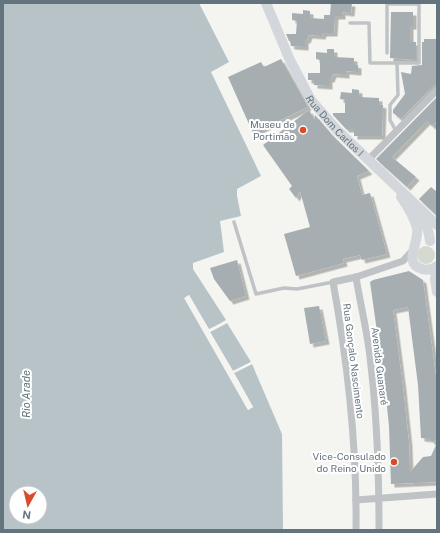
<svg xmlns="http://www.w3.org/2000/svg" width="440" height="533" font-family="'Public Sans',sans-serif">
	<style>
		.green { fill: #d5dad1 }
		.water { fill: #b8c3c7; fill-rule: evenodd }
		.pier { fill: #f4f4f0; fill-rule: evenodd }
		.building { fill: #a6aeb2; filter: url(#shadow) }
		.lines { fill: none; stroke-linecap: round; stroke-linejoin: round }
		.lane { stroke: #bfc3c6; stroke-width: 3.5 }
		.street { stroke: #bfc3c6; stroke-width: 7 }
		.secondary { stroke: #d3d7db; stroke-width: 10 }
		.poi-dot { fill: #da4c29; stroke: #fff; stroke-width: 1.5 }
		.labels { text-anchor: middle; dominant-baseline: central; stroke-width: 4; stroke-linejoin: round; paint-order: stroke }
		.poi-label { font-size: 10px; fill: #64747f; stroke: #fff; text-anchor: end }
		.street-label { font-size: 10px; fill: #64747f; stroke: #fff }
		.water-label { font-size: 11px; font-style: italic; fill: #5f767d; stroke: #fff }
	</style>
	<defs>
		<filter id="shadow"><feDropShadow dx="3.5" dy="3.5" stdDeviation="0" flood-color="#0004"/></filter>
	</defs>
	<rect width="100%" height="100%" fill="#f4f4f0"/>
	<circle class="green" cx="426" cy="255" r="9"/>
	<g class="water">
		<path d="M3,3H199L229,62L211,72L261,176L237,189V196L241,216L220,221L224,252L193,263V269L226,320L209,330L189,295L185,298L248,410L253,407L234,373L252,364L282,434L283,530H3ZM16,493H40V517H16Z"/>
		<polygon points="227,323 251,362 233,371 210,332"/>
	</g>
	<path class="pier" d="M189,295L209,329L228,320L229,322L210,332L233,371L253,361L254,363L234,373L253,407L248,410L184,298ZM187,298H189L250,406L249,407Z"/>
	<g class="building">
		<polygon points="331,3 352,3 351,13 342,12 342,16 335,16 334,33 323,33 322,36 309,35 307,40 305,40 305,47 291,46 290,41 289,41 286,34 296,34 297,21 292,20 292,13 303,14 303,10 310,11 310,18 324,19 324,15 330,15"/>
		<polygon points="391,12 413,12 413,26 410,26 410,42 416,42 416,60 390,58"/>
		<polygon points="424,39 437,39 437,85 433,86 401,119 393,113 393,110 405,94 401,72 411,74 412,66 422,65 422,42 424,42"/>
		<polygon points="327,49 334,49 334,57 354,58 354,64 358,65 358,72 346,71 346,75 333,74 331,79 329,79 329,86 314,85 314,80 308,80 308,73 320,73 320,60 316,59 316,52 327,53"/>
		<polygon points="281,59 308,107 253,133 228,77 261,62 264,67"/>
		<polygon points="352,89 359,90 359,97 379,98 379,104 383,105 382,136 354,136 354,129 346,129 333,115 333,113 345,113 345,100 340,99 341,92 352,93"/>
		<polygon points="437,97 437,121 432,126 427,121 392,157 416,177 407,187 376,159"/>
		<polygon points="309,110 315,120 315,115 333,136 369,171 357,176 362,195 370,193 387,254 362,260 360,255 343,259 344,263 296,276 284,234 310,227 300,191 296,198 289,189 292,186 263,145"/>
		<polygon points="431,187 437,192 437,216 419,199"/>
		<polygon points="237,260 246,296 230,301 214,279 210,268"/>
		<polygon points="409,271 423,280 437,384 437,439 432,442 430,439 421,438 418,385 408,307 393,310 403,387 409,443 410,472 423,457 431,456 437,443 437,482 391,484 389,426 385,388 370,282 373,280"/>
		<polygon points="319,306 326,341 310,344 304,308"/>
	</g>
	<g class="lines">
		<g class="lane">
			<polyline points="350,23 369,23 370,63 397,63 398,95 390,105 390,120 396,131"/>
			<polyline points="387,53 387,4 419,4 419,63 397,63"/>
			<polyline points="234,222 256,294 284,288 297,289 333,282"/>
		</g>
		<g class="street">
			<polyline points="368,160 437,90"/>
			<path d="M356,277C360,303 367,330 370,357C377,414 379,473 379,530"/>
			<polyline points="356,500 437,494"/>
			<path d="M356,530C357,446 348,364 333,282L356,277L403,261L412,251"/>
		</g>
		<g class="secondary">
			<path id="s1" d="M266,3L289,58L311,100L338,131L437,225"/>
			<path d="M401,197C408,207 414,217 417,228C420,242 402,263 422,269C428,271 433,269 437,266"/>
			<path d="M419,213C426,222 429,230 430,241"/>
			<polyline points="437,268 435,279 437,292"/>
		</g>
	</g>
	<g class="poi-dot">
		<circle cx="303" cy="130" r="4"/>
		<circle cx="394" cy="462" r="4"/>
	</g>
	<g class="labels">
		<g class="poi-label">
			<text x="295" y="124">Museu de<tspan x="295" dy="12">Portimão</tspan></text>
			<text x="386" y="456">Vice-Consulado<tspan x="386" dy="12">do Reino Unido</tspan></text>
		</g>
		<g class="street-label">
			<text stroke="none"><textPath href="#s1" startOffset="142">Rua Dom Carlos I</textPath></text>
			<text transform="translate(354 361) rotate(83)">Rua Gonçalo Nascimento</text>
			<text transform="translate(380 366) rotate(83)">Avenida Guanaré</text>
		</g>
		<g class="water-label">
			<text transform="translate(26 394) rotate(-90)">Rio Arade</text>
		</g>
	</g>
	<rect width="440" height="533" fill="none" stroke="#64747f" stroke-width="8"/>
	<g transform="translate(28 505) rotate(188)"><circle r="19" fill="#ffffff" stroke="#c1c7cc"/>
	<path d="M0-3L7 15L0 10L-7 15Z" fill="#da4c29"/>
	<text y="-6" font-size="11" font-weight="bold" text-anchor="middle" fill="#64747f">N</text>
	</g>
</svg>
